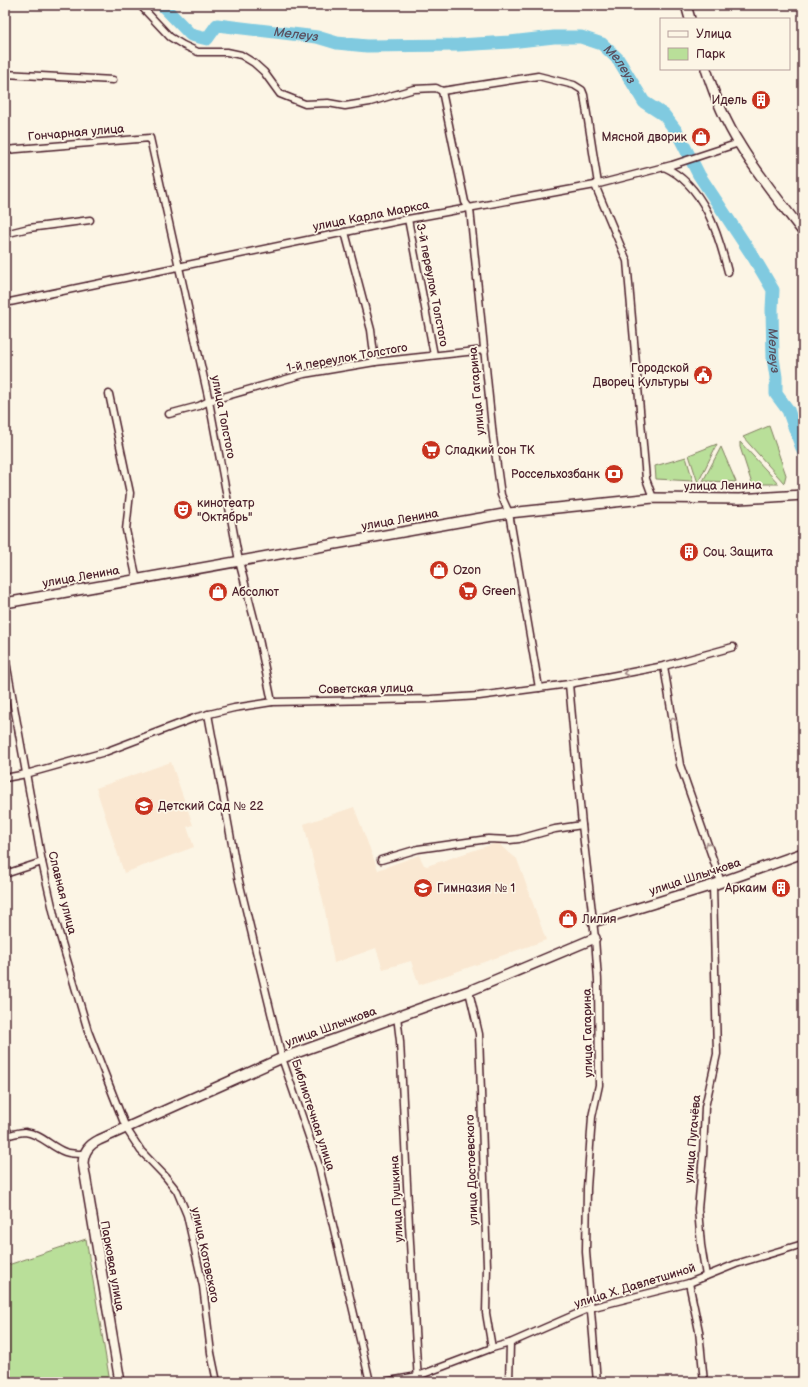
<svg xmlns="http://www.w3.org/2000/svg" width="808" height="1387" font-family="'Balsamiq Sans',sans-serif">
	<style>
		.built { fill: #fae8d2 }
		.green { fill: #b9df99; stroke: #827f62 }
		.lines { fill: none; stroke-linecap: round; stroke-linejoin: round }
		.river { stroke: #80cae0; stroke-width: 13 }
		.street-casing { stroke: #4a1f2b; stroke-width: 9 }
		.secondary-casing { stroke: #4a1f2b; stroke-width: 12 }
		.street { stroke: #fcf5e5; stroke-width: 6 }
		.secondary { stroke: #fcf5e5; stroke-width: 9 }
		.oneway { stroke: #a38a88 }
		.labels { text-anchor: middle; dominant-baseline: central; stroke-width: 3.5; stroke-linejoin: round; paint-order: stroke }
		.poi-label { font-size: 12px; fill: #4a1f2b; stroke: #fcf5e5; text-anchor: start }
		.street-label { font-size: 12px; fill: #4a1f2b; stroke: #fcf5e5 }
		.water-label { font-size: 13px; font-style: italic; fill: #5a5261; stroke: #fcf5e5 }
	</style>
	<rect width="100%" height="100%" fill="#fcf5e5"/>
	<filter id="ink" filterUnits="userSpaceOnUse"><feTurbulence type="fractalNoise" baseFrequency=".025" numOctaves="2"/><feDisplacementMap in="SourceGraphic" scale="8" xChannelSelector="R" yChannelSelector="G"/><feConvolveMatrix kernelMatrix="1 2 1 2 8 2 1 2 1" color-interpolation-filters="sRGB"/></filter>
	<g filter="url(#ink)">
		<g class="built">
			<polygon points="171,762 193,825 187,827 194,847 124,873 96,788"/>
			<polygon points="354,807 378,870 419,855 424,865 427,866 499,842 502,847 517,859 546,940 419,985 411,961 383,969 376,948 334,963 324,905 304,824"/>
		</g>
		<g class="green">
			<polygon points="769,426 786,475 784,483 743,437"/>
			<polygon points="740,442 779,484 752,484 740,447"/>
			<polygon points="717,444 698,483 689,455"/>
			<polygon points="721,447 736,482 703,481"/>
			<polygon points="686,457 693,481 656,479 655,466"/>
			<polygon points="86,1239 110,1382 5,1382 5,1266"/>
		</g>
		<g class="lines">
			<path class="river" id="s1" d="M162,5L191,35L207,39L217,25L317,37L337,43L367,46L458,45L510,42L554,37H581L602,44L618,59L644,102L664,115L677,132L699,175L754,258L773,290L772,309L773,358L776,377V394L788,410L803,451"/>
			<defs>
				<g id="street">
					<polyline points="140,5 170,37 183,45 198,52 227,52 241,55 254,63 264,72 280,94 305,104 328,103 345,106 370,102 414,89 436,88 442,91"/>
					<polyline points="5,74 113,80"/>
					<polyline points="442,91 465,202 470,209 493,437 501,495 509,513 539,688"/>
					<polyline points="442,91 538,76 574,85 582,90 584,95 598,184"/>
					<polyline points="5,150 150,138 209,401 239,561 258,634 272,702"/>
					<path d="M664,167C704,185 718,233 728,272"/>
					<polyline points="595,185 627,261 646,479 653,498"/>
					<polyline points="408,219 434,355"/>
					<polyline points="345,232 371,330 375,362"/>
					<polyline points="5,234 29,228 90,220"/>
					<polyline points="5,303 408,219 595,185 672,165 739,143"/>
					<polyline points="109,394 130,493 126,530 137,580"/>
					<polyline points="169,414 199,406 209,401 304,374 375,362 485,350"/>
					<polyline points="5,656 42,862 55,919 88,1031 126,1128 141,1151 165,1176 177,1191 187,1215 203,1286 211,1353 217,1382"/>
					<polyline points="664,666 680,765 721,882"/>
					<polyline points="569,684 582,825 595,938 598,980 599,1085 592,1117 587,1188 586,1252 597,1382"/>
					<polyline points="208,714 238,877 282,1058 319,1166 370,1382"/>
					<polyline points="5,778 26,774 105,752 197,717 234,708 272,702 431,699 479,696 569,684 664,666 733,647"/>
					<polyline points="381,860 418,849 488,839 510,840 519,839 555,829 582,825"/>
					<polyline points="5,874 42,862"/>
					<polyline points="469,991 479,1034 487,1266 486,1313 492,1348"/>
					<polyline points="397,1016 400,1041 409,1225 418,1382"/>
					<path d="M5,1125L9,1135C14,1134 20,1132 25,1132C41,1134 51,1147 65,1152C71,1154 78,1154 84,1154"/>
					<polyline points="706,1276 701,1245 698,1209 703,1155 705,1107 717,1054 713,885"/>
					<polyline points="689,1283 699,1331 704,1382"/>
					<polyline points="384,1382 418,1376 492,1348 510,1343 590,1308 689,1283 736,1264 803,1244"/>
					<polyline points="509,1382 510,1343"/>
				</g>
				<g id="secondary">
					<polyline points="686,5 690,19"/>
					<path d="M706,69C714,94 726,123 740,145C758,175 781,203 803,232"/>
					<polyline points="5,603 509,513 653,498 739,499 803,495"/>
					<polyline points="593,922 713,885 803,853"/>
					<path d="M120,1382L83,1163C84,1151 89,1145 99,1140L282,1058L469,991L595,938"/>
				</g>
			</defs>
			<use href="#street" class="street-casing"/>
			<use href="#secondary" class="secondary-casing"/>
			<use href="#street" class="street"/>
			<use href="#secondary" class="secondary"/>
		</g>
		<defs><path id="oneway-chevron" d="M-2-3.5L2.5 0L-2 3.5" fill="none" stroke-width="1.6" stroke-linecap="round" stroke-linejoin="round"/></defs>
		<g class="oneway">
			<use href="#oneway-chevron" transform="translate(626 673) rotate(169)"/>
			<use href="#oneway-chevron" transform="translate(673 720) rotate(-99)"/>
			<use href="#oneway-chevron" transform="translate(708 845) rotate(-110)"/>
		</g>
	</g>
	<defs>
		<symbol id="building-disc" viewBox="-11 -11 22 22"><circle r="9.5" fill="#c8321e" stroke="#fcf5e5"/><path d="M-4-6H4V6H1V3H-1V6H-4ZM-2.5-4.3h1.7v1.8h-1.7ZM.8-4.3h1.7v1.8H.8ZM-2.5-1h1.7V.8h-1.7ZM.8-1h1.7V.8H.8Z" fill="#fff"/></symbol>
		<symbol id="shop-disc" viewBox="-11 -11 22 22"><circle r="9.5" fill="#c8321e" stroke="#fcf5e5"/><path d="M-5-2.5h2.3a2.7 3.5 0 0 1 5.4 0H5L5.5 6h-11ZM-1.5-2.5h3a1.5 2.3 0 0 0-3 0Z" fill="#fff"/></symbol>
		<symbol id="civic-disc" viewBox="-11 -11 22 22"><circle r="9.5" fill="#c8321e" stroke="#fcf5e5"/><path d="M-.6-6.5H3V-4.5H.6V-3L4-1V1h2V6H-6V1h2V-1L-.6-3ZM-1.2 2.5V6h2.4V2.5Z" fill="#fff"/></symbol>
		<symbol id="supermarket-disc" viewBox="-11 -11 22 22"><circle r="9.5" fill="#c8321e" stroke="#fcf5e5"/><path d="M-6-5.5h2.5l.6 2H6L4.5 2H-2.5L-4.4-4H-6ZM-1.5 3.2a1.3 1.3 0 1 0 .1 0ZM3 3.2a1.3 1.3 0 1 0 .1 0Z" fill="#fff"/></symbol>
		<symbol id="bank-disc" viewBox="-11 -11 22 22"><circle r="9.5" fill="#c8321e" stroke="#fcf5e5"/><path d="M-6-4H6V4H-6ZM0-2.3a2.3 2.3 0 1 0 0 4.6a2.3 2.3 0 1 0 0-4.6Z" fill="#fff"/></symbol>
		<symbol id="theatre-disc" viewBox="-11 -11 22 22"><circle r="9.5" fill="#c8321e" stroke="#fcf5e5"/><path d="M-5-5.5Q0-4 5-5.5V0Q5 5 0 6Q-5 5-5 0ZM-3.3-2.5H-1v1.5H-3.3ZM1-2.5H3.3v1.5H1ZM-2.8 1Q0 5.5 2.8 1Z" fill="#fff"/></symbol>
		<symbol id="school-disc" viewBox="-11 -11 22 22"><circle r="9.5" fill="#c8321e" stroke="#fcf5e5"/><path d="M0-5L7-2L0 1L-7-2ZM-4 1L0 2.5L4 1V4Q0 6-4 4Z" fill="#fff"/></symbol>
	</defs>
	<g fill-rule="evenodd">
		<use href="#building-disc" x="750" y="89" width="22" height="22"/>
		<use href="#shop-disc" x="690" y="126" width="22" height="22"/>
		<use href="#civic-disc" x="692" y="364" width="22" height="22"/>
		<use href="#supermarket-disc" x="420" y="439" width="22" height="22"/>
		<use href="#bank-disc" x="603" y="463" width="22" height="22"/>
		<use href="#theatre-disc" x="172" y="499" width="22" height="22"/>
		<use href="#building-disc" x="678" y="541" width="22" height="22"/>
		<use href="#shop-disc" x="428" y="559" width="22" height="22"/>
		<use href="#supermarket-disc" x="457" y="580" width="22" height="22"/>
		<use href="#shop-disc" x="207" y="581" width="22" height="22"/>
		<use href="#school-disc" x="133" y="795" width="22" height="22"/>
		<use href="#school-disc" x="412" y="877" width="22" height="22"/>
		<use href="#building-disc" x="770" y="877" width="22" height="22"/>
		<use href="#shop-disc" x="557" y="908" width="22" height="22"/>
	</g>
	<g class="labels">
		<g class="poi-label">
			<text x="747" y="100" text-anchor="end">Идель</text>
			<text x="687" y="137" text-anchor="end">Мясной дворик</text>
			<text x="689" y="368" text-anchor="end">Городской<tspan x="689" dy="14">Дворец Культуры</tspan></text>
			<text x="445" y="450">Сладкий сон ТК</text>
			<text x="600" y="474" text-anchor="end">Россельхозбанк</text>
			<text x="197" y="503">кинотеатр<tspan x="197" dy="14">"Октябрь"</tspan></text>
			<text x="703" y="552">Соц. Защита</text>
			<text x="453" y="570">Ozon</text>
			<text x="482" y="591">Green</text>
			<text x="232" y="592">Абсолют</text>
			<text x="158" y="806">Детский Сад № 22</text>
			<text x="437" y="888">Гимназия № 1</text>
			<text x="767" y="888" text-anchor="end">Аркаим</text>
			<text x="582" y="919">Лилия</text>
		</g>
		<g class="street-label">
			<text transform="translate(76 133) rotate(-5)">Гончарная улица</text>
			<text transform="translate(371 216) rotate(-11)">улица Карла Маркса</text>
			<text transform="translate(432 285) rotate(79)">3-й переулок Толстого</text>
			<text transform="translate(347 358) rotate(-10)">1-й переулок Толстого</text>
			<text transform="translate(477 391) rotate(-95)">улица Гагарина</text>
			<text transform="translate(223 417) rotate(79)">улица Толстого</text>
			<text transform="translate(723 486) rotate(-1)">улица Ленина</text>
			<text transform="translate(400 520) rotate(-10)">улица Ленина</text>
			<text transform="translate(81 577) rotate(-10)">улица Ленина</text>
			<text transform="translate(366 689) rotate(-1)">Советская улица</text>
			<text transform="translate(695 877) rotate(-18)">улица Шлычкова</text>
			<text transform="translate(62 893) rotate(76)">Славная улица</text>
			<text transform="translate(331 1027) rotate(-20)">улица Шлычкова</text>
			<text transform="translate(588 1033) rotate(-91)">улица Гагарина</text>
			<text transform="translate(313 1115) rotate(72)">Библиотечная улица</text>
			<text transform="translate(693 1139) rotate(-85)">улица Пугачёва</text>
			<text transform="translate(472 1170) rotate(-92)">улица Достоевского</text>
			<text transform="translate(397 1199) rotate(-93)">улица Пушкина</text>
			<text transform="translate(205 1255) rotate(78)">улица Котовского</text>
			<text transform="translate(112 1266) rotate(80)">Парковая улица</text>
			<text transform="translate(635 1286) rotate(-17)">улица Х. Давлетшиной</text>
		</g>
		<g class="water-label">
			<text stroke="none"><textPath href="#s1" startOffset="155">Мелеуз</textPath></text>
			<text stroke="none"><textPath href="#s1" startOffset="491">Мелеуз</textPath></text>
			<text stroke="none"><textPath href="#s1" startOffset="827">Мелеуз</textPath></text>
		</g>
	</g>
	<rect width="808" height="1387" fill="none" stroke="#fcf5e5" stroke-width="20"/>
	<rect x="10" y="10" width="788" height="1367" fill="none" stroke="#4a1f2b" stroke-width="1.5" filter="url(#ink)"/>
	<rect x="660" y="18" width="130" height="52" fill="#fcf5e5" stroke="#b59f9b"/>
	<rect x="668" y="31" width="20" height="6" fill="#fcf5e5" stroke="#b59f9b"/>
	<text x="696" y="38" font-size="12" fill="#4a1f2b">Улица</text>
	<rect x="668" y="48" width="20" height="12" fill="#b9df99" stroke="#b59f9b"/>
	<text x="696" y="58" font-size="12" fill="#4a1f2b">Парк</text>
</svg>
